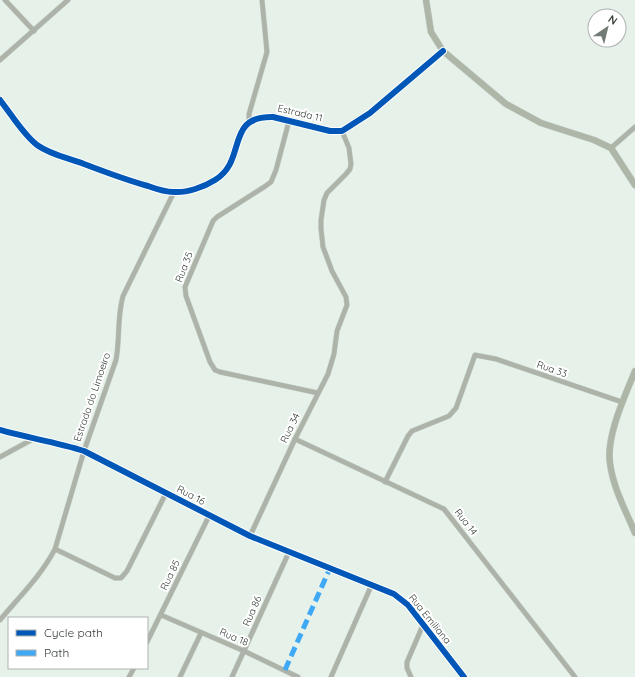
<svg xmlns="http://www.w3.org/2000/svg" width="635" height="677" font-family="Quicksand,sans-serif">
	<style>
		.lines { fill: none; stroke-linecap: round; stroke-linejoin: round }
		.minor-casing { stroke: #c3cdc6; stroke-width: 5.5 }
		.major-casing { stroke: #c3cdc6; stroke-width: 7 }
		.minor { stroke: #adb3a8; stroke-width: 4.5 }
		.major { stroke: #adb6a7; stroke-width: 6 }
		.quiet { stroke: #3fa9f5; stroke-width: 5; stroke-dasharray: 10 5; stroke-linecap: butt }
		.cycleway-casing { stroke: #fff; stroke-width: 8 }
		.cycleway { stroke: #0057b8; stroke-width: 6 }
		.labels { text-anchor: middle; dominant-baseline: central; stroke-width: 4; stroke-linejoin: round; paint-order: stroke }
		.street-label { font-size: 10px; fill: #343c36; stroke: #fff }
	</style>
	<rect width="100%" height="100%" fill="#e6f2e9"/>
	<g class="lines">
		<defs>
			<g id="minor">
				<polyline points="5,0 34,31"/>
				<polyline points="0,60 68,0"/>
				<path d="M0,100C12,115 22,133 37,145C51,155 68,158 84,164C105,172 126,180 148,186C156,189 166,192 174,192C187,193 204,187 215,180C248,160 224,116 273,117L330,131H342L370,113L443,51"/>
				<polyline points="249,121 249,114 267,52 262,0"/>
				<polyline points="289,121 276,170 271,182 264,187 217,217 213,221 185,287 186,296 210,362 215,370 220,372 318,393"/>
				<polyline points="611,148 635,127"/>
				<path d="M0,430C28,438 56,442 84,451L250,536L394,594L408,605L464,677"/>
				<polyline points="295,439 444,509 575,677"/>
				<polyline points="0,457 33,439"/>
				<polyline points="385,482 408,436 412,431 449,416 456,408 475,355 496,359 622,402"/>
				<polyline points="250,536 295,439 328,374 334,354 337,331 347,305 346,297 332,271 323,247 321,229 321,220 324,200 327,193 346,174 350,169 351,164 349,148 342,131"/>
				<polyline points="55,549 115,578 121,578 127,571 166,493"/>
				<polyline points="161,615 244,651 298,677"/>
				<path d="M0,620C19,597 41,576 55,549L84,451L116,360C120,339 117,317 123,296L174,192"/>
				<polyline points="147,642 209,516"/>
				<polyline points="129,677 134,668"/>
				<polyline points="180,677 201,633"/>
				<polyline points="232,677 289,552"/>
				<polyline points="331,677 372,584"/>
				<polyline points="411,677 407,668 407,662 423,625"/>
			</g>
			<g id="major">
				<polyline points="426,0 431,32 443,51 506,104 541,123 594,140 611,148 635,185"/>
				<path d="M635,371C625,396 606,436 610,463C613,488 626,511 635,533"/>
			</g>
		</defs>
		<use href="#minor" class="minor-casing"/>
		<use href="#major" class="major-casing"/>
		<use href="#minor" class="minor"/>
		<use href="#major" class="major"/>
		<polyline class="quiet" points="285,670 330,568"/>
		<defs>
			<g id="cycleway">
				<path d="M0,100C12,115 22,133 37,145C51,155 68,158 84,164C105,172 126,180 148,186C156,189 166,192 174,192C187,193 204,187 215,180C248,160 224,116 273,117L330,131H342L370,113L443,51"/>
				<path d="M0,430C28,438 56,442 84,451L250,536L394,594L408,605L464,677"/>
			</g>
		</defs>
		<use href="#cycleway" class="cycleway-casing"/>
		<use href="#cycleway" class="cycleway"/>
	</g>
	<g class="labels">
		<g class="street-label">
			<text transform="translate(300 113) rotate(13)">Estrada 11</text>
			<text transform="translate(184 267) rotate(-69)">Rua 35</text>
			<text transform="translate(552 369) rotate(19)">Rua 33</text>
			<text transform="translate(92 397) rotate(-71)">Estrada do Limoeiro</text>
			<text transform="translate(290 428) rotate(-64)">Rua 34</text>
			<text transform="translate(191 495) rotate(28)">Rua 16</text>
			<text transform="translate(466 522) rotate(52)">Rua 14</text>
			<text transform="translate(170 575) rotate(-64)">Rua 85</text>
			<text transform="translate(252 611) rotate(-66)">Rua 86</text>
			<text transform="translate(430 619) rotate(51)">Rua Emiliana</text>
			<text transform="translate(234 637) rotate(23)">Rua 18</text>
		</g>
	</g>
	<rect x="8" y="617" width="140" height="52" fill="#ffffff" stroke="#aeb1af"/>
	<rect x="16" y="630" width="20" height="6" fill="#0057b8" stroke="#aeb1af"/>
	<text x="44" y="637" font-size="12" fill="#343c36">Cycle path</text>
	<rect x="16" y="650" width="20" height="6" fill="#3fa9f5" stroke="#aeb1af"/>
	<text x="44" y="657" font-size="12" fill="#343c36">Path</text>
	<g transform="translate(607 28) rotate(35)"><circle r="19" fill="#ffffff" stroke="#aeb1af"/>
	<path d="M0-3L7 15L0 10L-7 15Z" fill="#727c75"/>
	<text y="-6" font-size="11" font-weight="bold" text-anchor="middle" fill="#343c36">N</text>
	</g>
</svg>
